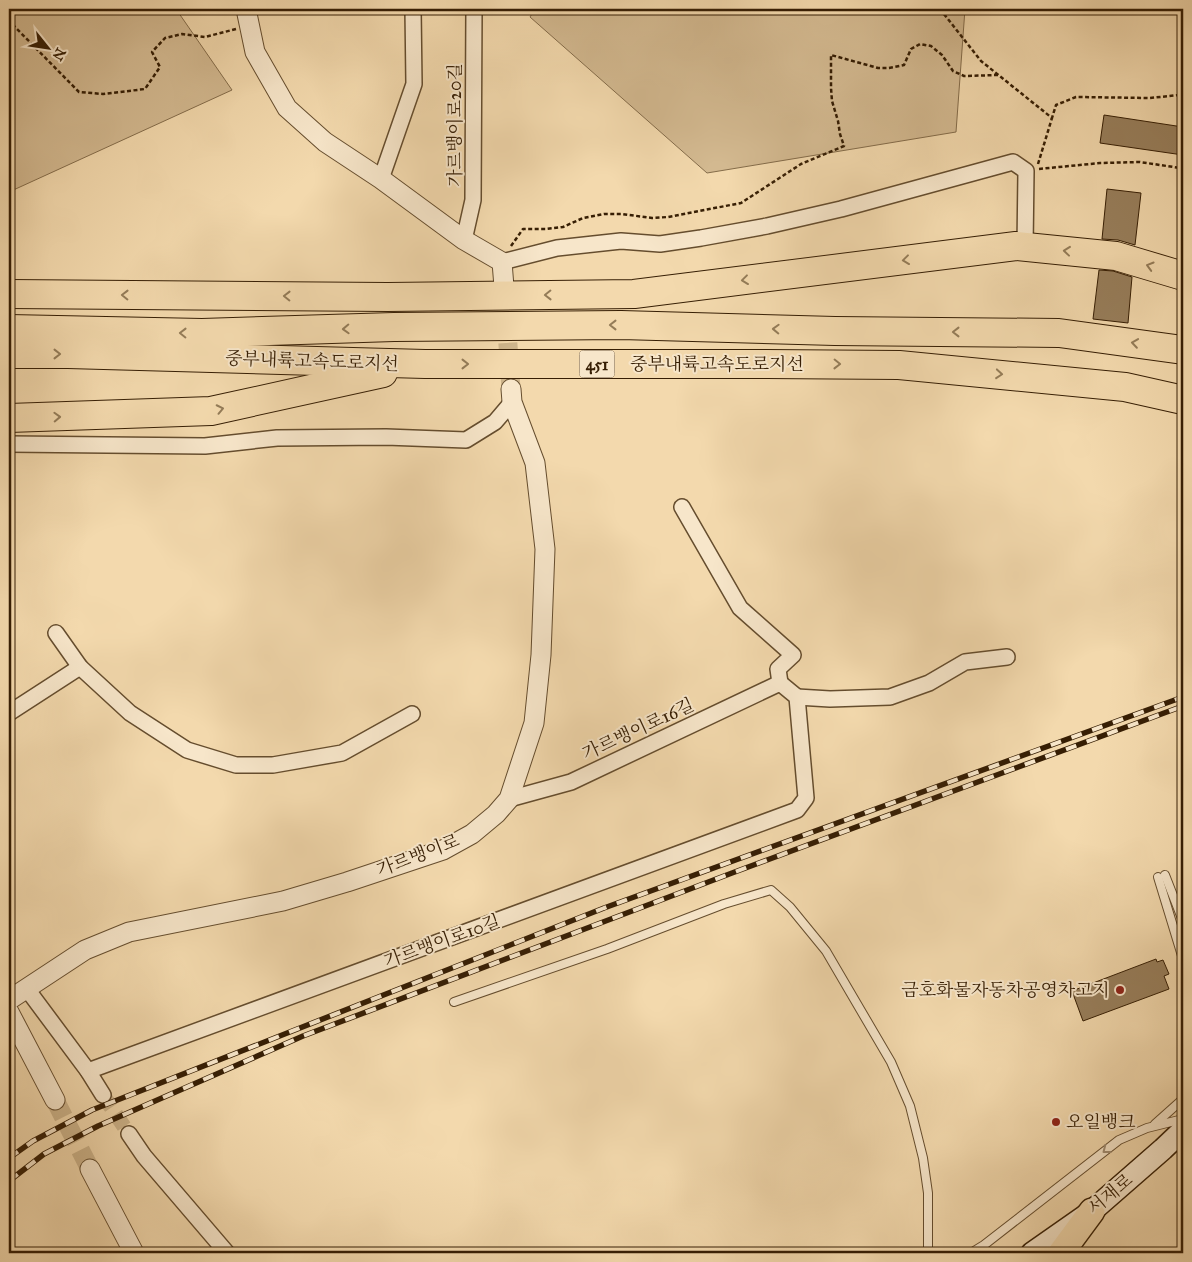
<svg xmlns="http://www.w3.org/2000/svg" width="1192" height="1262" font-family="'IM FELL Great Primer','Noto Serif KR',serif">
	<style>
		.green { fill: #d3b990; stroke: #846c4a }
		.building { fill: #987f5c; stroke: #361e04 }
		.lines { fill: none; stroke-linecap: round; stroke-linejoin: round }
		.minor-tunnel { stroke: #cdb48b; stroke-width: 15; stroke-dasharray: 15 8; stroke-linecap: butt }
		.tertiary-tunnel { stroke: #cdb48b; stroke-width: 19; stroke-dasharray: 19 9; stroke-linecap: butt }
		.service-casing { stroke: #654d2e; stroke-width: 10 }
		.minor-casing { stroke: #654d2e; stroke-width: 18 }
		.tertiary-casing { stroke: #654d2e; stroke-width: 21 }
		.secondary-casing { stroke: #361e04; stroke-width: 24 }
		.trunk-casing { stroke: #361e04; stroke-width: 28 }
		.motorway-casing { stroke: #361e04; stroke-width: 30 }
		.path { stroke: #361e04; stroke-width: 2.5; stroke-dasharray: 4 2.5; stroke-linecap: butt }
		.service { stroke: #f7e6ca; stroke-width: 8 }
		.minor { stroke: #f7e6ca; stroke-width: 15 }
		.tertiary { stroke: #f7e6ca; stroke-width: 19 }
		.secondary { stroke: #f7e6ca; stroke-width: 21 }
		.trunk { stroke: #f3d9ad; stroke-width: 25 }
		.motorway { stroke: #f3d9ad; stroke-width: 28 }
		.rail-casing { stroke: #361e04; stroke-width: 5.5 }
		.rail { stroke: #f7e6ca; stroke-width: 4; stroke-dasharray: 11; stroke-linecap: butt }
		.oneway { stroke: #947c58 }
		.oneway2 { stroke: #a08c71 }
		.poi-dot { fill: #8f2418; stroke: #f7e6ca; stroke-width: 2 }
		.labels { text-anchor: middle; dominant-baseline: central; stroke-width: 4; stroke-linejoin: round; paint-order: stroke }
		.shield { fill: #f7e6ca; stroke: #705a3f; stroke-width: 1 }
		.shield-label { font-size: 16px; font-weight: bold; fill: #361e04 }
		.street-label { font-size: 18px; fill: #361e04; stroke: #f7e6ca }
		.poi-label { font-size: 18px; fill: #361e04; stroke: #f7e6ca; text-anchor: end }
	</style>
	<rect width="100%" height="100%" fill="#f3d9ad"/>
	<filter id="stains"><feTurbulence type="fractalNoise" baseFrequency=".004" numOctaves="4"/><feColorMatrix values="0 0 0 0 .2 0 0 0 0 .09 0 0 0 0 .02 0 0 0 .5 -.17"/></filter>
	<radialGradient id="worn" r=".72"><stop offset=".6" stop-color="#630" stop-opacity="0"/><stop offset="1" stop-color="#630" stop-opacity=".3"/></radialGradient>
	<g class="green">
		<polygon points="9,9 176,9 232,90 9,192"/>
		<polygon points="535,9 965,9 956,132 707,173 530,17"/>
	</g>
	<g class="building">
		<polygon points="1104,115 1183,127 1183,155 1100,143"/>
		<polygon points="1107,189 1141,193 1135,245 1118,240 1102,239"/>
		<polygon points="1099,270 1113,271 1132,277 1128,323 1093,319"/>
		<polygon points="1156,959 1157,962 1163,960 1169,974 1164,976 1169,989 1083,1021 1072,991"/>
	</g>
	<g class="lines">
		<polyline class="minor-tunnel" points="103,1095 129,1134"/>
		<g class="tertiary-tunnel">
			<polyline points="504,287 511,389"/>
			<polyline points="55,1100 90,1169"/>
		</g>
		<defs>
			<g id="service">
				<polyline points="1165,875 1183,921"/>
				<polyline points="1158,877 1183,959"/>
				<polyline points="454,1002 607,949 724,904 771,890 790,907 826,951 891,1062 910,1106 923,1158 928,1193 928,1253"/>
				<polyline points="1155,1124 1183,1099"/>
				<polyline points="971,1253 984,1245 1119,1140 1147,1128 1183,1119"/>
			</g>
			<g id="minor">
				<polyline points="381,179 414,84 413,9"/>
				<polyline points="464,240 473,200 474,9"/>
				<polyline points="502,262 557,248 621,241 660,244 701,238 767,226 841,209 1013,162 1026,171 1025,247"/>
				<polyline points="9,444 205,446 277,438 386,437 466,440 495,422 512,402"/>
				<polyline points="682,507 740,608 793,655 778,669 780,683"/>
				<polyline points="56,633 80,667 130,713 187,750 236,765 273,765 342,753 412,714"/>
				<polyline points="797,697 830,699 890,697 929,683 965,662 1007,657"/>
				<polyline points="9,713 80,667"/>
				<polyline points="27,989 88,1071 103,1095"/>
				<polyline points="88,1071 797,810 806,798 797,697 780,683 571,782 509,799"/>
				<polyline points="129,1134 144,1156 227,1253"/>
			</g>
			<g id="tertiary">
				<polyline points="246,9 255,52 287,108 325,142 381,179 464,240 502,262 504,287"/>
				<polyline points="9,1000 85,950 129,932 283,901 347,882 443,850 472,834 496,814 509,799 534,723 541,655 545,549 535,463 512,402 511,389"/>
				<polyline points="9,1012 55,1100"/>
				<polyline points="90,1169 134,1253"/>
			</g>
			<polyline id="secondary" points="1032,1253 1092,1211 1163,1149 1183,1130"/>
			<polyline id="trunk" points="1061,1253 1092,1211"/>
			<g id="motorway">
				<polyline points="9,294 388,297 634,294 1016,246 1116,256 1183,276"/>
				<polyline points="9,329 202,333 394,327 621,325 835,331 1059,333 1183,350"/>
				<polyline points="9,354 68,354 425,364 766,364 899,365 1125,387 1183,400"/>
				<polyline points="9,418 211,411 383,373"/>
			</g>
		</defs>
		<use href="#service" class="service-casing"/>
		<use href="#minor" class="minor-casing"/>
		<use href="#tertiary" class="tertiary-casing"/>
		<use href="#secondary" class="secondary-casing"/>
		<use href="#trunk" class="trunk-casing"/>
		<use href="#motorway" class="motorway-casing"/>
		<g class="path">
			<polyline points="940,9 981,61 1052,118 1056,105 1076,97 1150,98 1179,95 1183,92"/>
			<polyline points="9,19 14,26 79,92 103,94 145,89 160,67 152,52 165,38 182,34 205,37 236,29"/>
			<polyline points="1038,164 1052,118"/>
			<polyline points="1039,169 1100,163 1140,162 1180,168 1183,171"/>
			<polyline points="511,246 523,229 546,229 563,227 583,218 604,214 622,214 652,218 668,217 741,203 801,164 844,146 840,134 838,121 832,101 831,88 831,55 878,68 889,68 904,65 911,49 920,44 931,46 942,55 953,71 964,76 998,75"/>
		</g>
		<use href="#service" class="service"/>
		<use href="#minor" class="minor"/>
		<use href="#tertiary" class="tertiary"/>
		<use href="#secondary" class="secondary"/>
		<use href="#trunk" class="trunk"/>
		<use href="#motorway" class="motorway"/>
		<defs>
			<g id="rail">
				<polyline points="9,1158 33,1141 92,1110 604,908 1183,697"/>
				<polyline points="9,1181 44,1154 98,1126 303,1036 732,873 1183,706"/>
			</g>
		</defs>
		<use href="#rail" class="rail-casing"/>
		<use href="#rail" class="rail"/>
	</g>
	<defs><path id="oneway-chevron" d="M-2-3.5L2.5 0L-2 3.5" fill="none" stroke-width="1.6" stroke-linecap="round" stroke-linejoin="round" transform="scale(1.25)"/></defs>
	<g class="oneway">
		<use href="#oneway-chevron" transform="translate(1067 251) rotate(-174)"/>
		<use href="#oneway-chevron" transform="translate(906 260) rotate(173)"/>
		<use href="#oneway-chevron" transform="translate(1150 266) rotate(-164)"/>
		<use href="#oneway-chevron" transform="translate(745 280) rotate(173)"/>
		<use href="#oneway-chevron" transform="translate(125 295) rotate(-179)"/>
		<use href="#oneway-chevron" transform="translate(548 295) rotate(179)"/>
		<use href="#oneway-chevron" transform="translate(287 296) rotate(-179)"/>
		<use href="#oneway-chevron" transform="translate(613 325) rotate(180)"/>
		<use href="#oneway-chevron" transform="translate(346 329) rotate(178)"/>
		<use href="#oneway-chevron" transform="translate(776 329) rotate(-178)"/>
		<use href="#oneway-chevron" transform="translate(956 332) rotate(-180)"/>
		<use href="#oneway-chevron" transform="translate(183 333) rotate(-179)"/>
		<use href="#oneway-chevron" transform="translate(1135 343) rotate(-172)"/>
		<use href="#oneway-chevron" transform="translate(57 354)"/>
		<use href="#oneway-chevron" transform="translate(465 364)"/>
		<use href="#oneway-chevron" transform="translate(837 364) rotate(1)"/>
		<use href="#oneway-chevron" transform="translate(999 374) rotate(5)"/>
		<use href="#oneway-chevron" transform="translate(220 409) rotate(-12)"/>
		<use href="#oneway-chevron" transform="translate(57 417) rotate(-2)"/>
	</g>
	<use class="oneway2" href="#oneway-chevron" transform="translate(1106 1150) rotate(142)"/>
	<g class="poi-dot">
		<circle cx="1120" cy="990" r="5"/>
		<circle cx="1056" cy="1122" r="5"/>
	</g>
	<g class="labels">
		<rect class="shield" x="579.5" y="350.5" width="35" height="27" rx="4"/>
		<g class="shield-label">
			<text x="597" y="364">451</text>
		</g>
		<g class="street-label">
			<text transform="translate(455 125) rotate(-90)">가르뱅이로20길</text>
			<text transform="translate(312 361) rotate(2)">중부내륙고속도로지선</text>
			<text x="717" y="364">중부내륙고속도로지선</text>
			<text transform="translate(638 729) rotate(-25)">가르뱅이로16길</text>
			<text transform="translate(418 855) rotate(-21)">가르뱅이로</text>
			<text transform="translate(442 941) rotate(-20)">가르뱅이로10길</text>
			<text transform="translate(1110 1194) rotate(-40)">서재로</text>
		</g>
		<g class="poi-label">
			<text x="1110" y="990">금호화물자동차공영차고지</text>
			<text x="1066" y="1122" text-anchor="start">오일뱅크</text>
		</g>
	</g>
	<rect width="1192" height="1262" fill="none" stroke="#f3d9ad" stroke-width="30"/>
	<rect x="10" y="10" width="1172" height="1242" fill="none" stroke="#361e04" stroke-width="2.5"/>
	<rect x="15" y="15" width="1162" height="1232" fill="none" stroke="#361e04"/>
	<g transform="translate(48 48) rotate(120)" stroke="#f7e6ca" stroke-width="4" paint-order="stroke">
	<path d="M0-4L9 19L0 12L-9 19Z" fill="#361e04"/>
	<text y="-8" font-size="14" font-weight="bold" text-anchor="middle" fill="#361e04">N</text>
	</g>
	<rect width="100%" height="100%" filter="url(#stains)"/>
	<rect width="100%" height="100%" fill="url(#worn)"/>
</svg>
